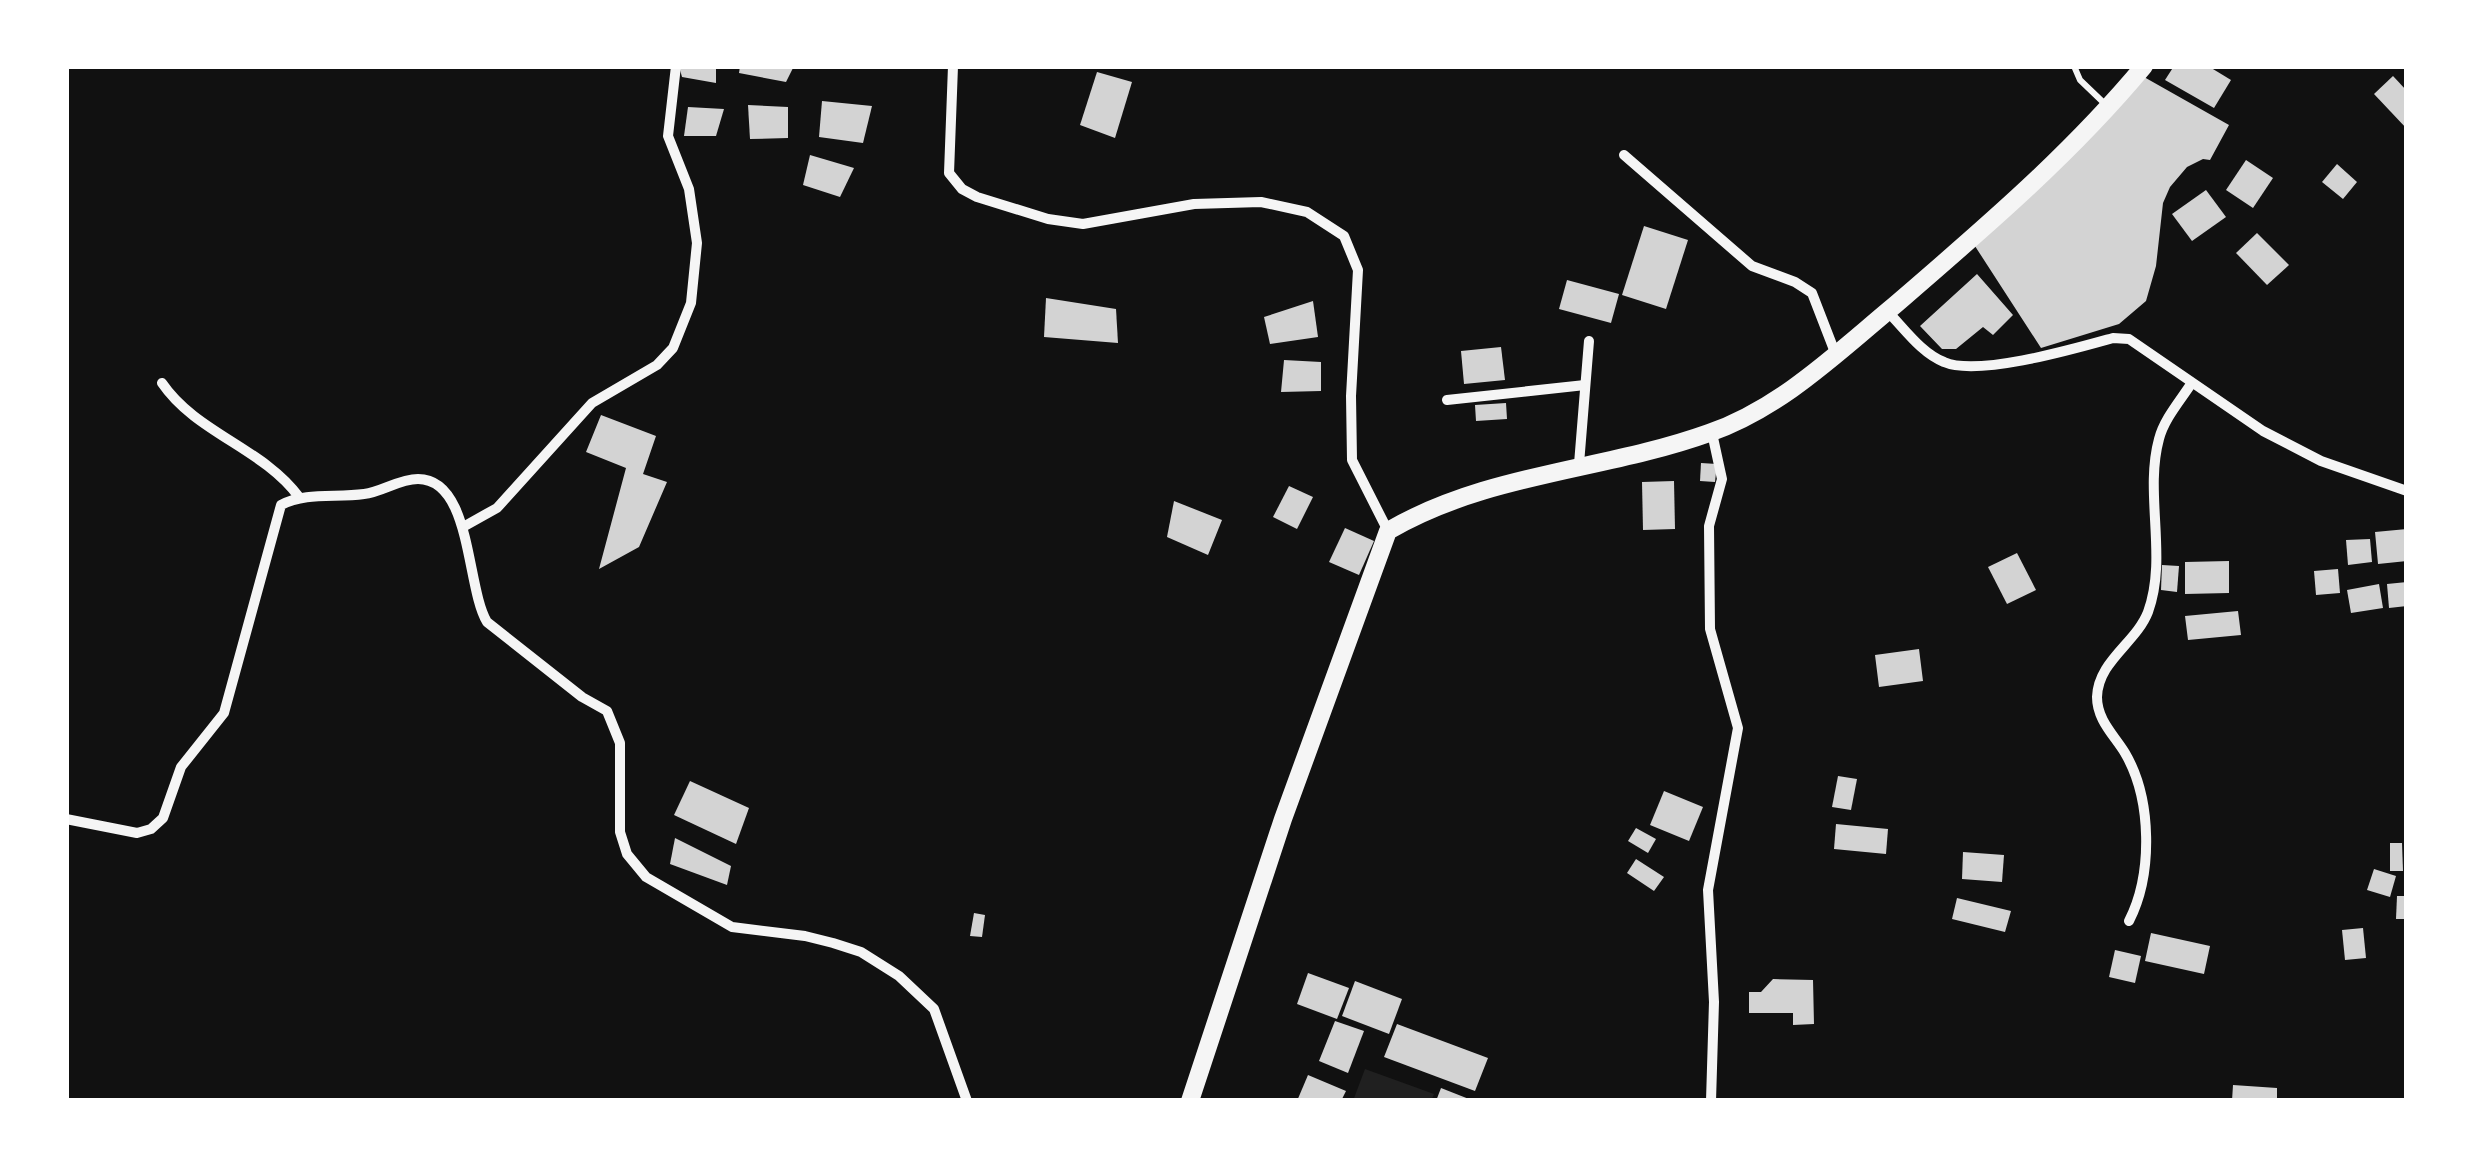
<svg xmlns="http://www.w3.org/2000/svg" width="2473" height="1167" font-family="'Alegreya Sans',sans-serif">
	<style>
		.green { fill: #202020 }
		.building { fill: #d3d3d3 }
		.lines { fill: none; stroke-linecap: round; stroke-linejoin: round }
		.service { stroke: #f5f5f5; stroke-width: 6 }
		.minor { stroke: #f5f5f5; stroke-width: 10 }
		.primary { stroke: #f5f5f5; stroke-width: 18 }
	</style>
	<rect width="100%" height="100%" fill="#111"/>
	<polygon class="green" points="1365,1069 1434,1094 1431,1101 1353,1101"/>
	<g class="building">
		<polygon points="679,66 716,66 716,83 682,77"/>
		<polygon points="740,66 794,66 786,82 739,73"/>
		<polygon points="2174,66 2208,66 2231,80 2214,108 2165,80"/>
		<polygon points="1097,72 1132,82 1115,138 1080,125"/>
		<polygon points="2393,76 2407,91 2407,129 2374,94"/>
		<polygon points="2144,77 2229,125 2210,160 2203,159 2187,167 2170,187 2163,203 2156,266 2146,301 2119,324 2041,348 1973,243"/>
		<polygon points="822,101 872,106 863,143 819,137"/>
		<polygon points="748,105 788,107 788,138 750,139"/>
		<polygon points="688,107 724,109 716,136 684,136"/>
		<polygon points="810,155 854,168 840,197 803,185"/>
		<polygon points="2246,160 2273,178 2253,208 2226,190"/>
		<polygon points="2337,164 2357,182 2343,199 2322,182"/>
		<polygon points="2206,190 2226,217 2192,241 2172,214"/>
		<polygon points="1644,226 1688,240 1666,309 1622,295"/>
		<polygon points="2257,233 2289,265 2267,285 2236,253"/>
		<polygon points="1977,274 2013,315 1993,335 1983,327 1956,349 1942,349 1920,326"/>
		<polygon points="1567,280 1619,294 1611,323 1559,309"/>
		<polygon points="1046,298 1116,309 1118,343 1044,337"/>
		<polygon points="1313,301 1318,337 1270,344 1264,317"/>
		<polygon points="1501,347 1505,380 1464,384 1461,351"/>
		<polygon points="1284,360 1321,362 1321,391 1281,392"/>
		<polygon points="1506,403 1507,419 1476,421 1475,405"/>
		<polygon points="601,415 656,436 643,474 667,482 639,547 599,569 626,468 586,452"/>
		<polygon points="1701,463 1717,464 1715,482 1700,481"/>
		<polygon points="1674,481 1675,529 1643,530 1642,482"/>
		<polygon points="1289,486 1313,497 1297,529 1273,517"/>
		<polygon points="1174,501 1222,520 1208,555 1167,537"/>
		<polygon points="1345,528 1374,541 1359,575 1329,562"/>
		<polygon points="2407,529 2407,561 2378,564 2375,532"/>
		<polygon points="2370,539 2372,562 2348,565 2346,540"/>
		<polygon points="2017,553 2036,590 2007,604 1988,567"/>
		<polygon points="2229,561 2229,593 2185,594 2185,562"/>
		<polygon points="2162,565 2179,566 2177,592 2161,590"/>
		<polygon points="2338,569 2340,593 2316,595 2314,571"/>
		<polygon points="2407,582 2407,606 2389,608 2387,584"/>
		<polygon points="2379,584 2383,608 2351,613 2347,590"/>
		<polygon points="2238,611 2241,635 2188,640 2185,616"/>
		<polygon points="1919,649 1923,681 1879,687 1875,655"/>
		<polygon points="1838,776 1857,779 1851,810 1832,807"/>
		<polygon points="690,781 749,808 736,844 674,815"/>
		<polygon points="1664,791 1703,807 1689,841 1650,825"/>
		<polygon points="1836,824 1888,829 1886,854 1834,849"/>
		<polygon points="1636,828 1656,839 1648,853 1628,841"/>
		<polygon points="675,838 731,866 727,885 670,864"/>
		<polygon points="2390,843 2402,843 2403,871 2390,871"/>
		<polygon points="1963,852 2004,855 2002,882 1962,879"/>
		<polygon points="1636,859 1664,877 1654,891 1627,873"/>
		<polygon points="2374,869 2396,876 2390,897 2367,890"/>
		<polygon points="2397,896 2407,896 2407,919 2396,919"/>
		<polygon points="1957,898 2011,911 2005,932 1952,919"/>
		<polygon points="974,913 985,915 982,937 970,936"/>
		<polygon points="2363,928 2366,958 2345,960 2342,930"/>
		<polygon points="2151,933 2210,946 2204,974 2145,961"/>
		<polygon points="2115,950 2141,956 2135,983 2109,977"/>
		<polygon points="1308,973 1349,988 1337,1019 1297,1004"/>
		<polygon points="1773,979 1813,980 1814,1024 1793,1025 1793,1013 1749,1013 1749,992 1761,992"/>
		<polygon points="1355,981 1402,999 1389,1034 1342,1016"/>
		<polygon points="1335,1021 1364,1031 1348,1073 1319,1061"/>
		<polygon points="1397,1024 1488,1058 1475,1091 1384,1057"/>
		<polygon points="1308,1075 1346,1091 1341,1101 1297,1101"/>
		<polygon points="2233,1085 2277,1088 2277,1101 2232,1101"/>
		<polygon points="1441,1088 1474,1101 1436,1101"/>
	</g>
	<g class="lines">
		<polyline class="service" points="2074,66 2080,80 2105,104"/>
		<g class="minor">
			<polyline points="953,66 949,173 962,189 977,197 1048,219 1083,224 1194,204 1261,202 1307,212 1344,236 1358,270 1351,396 1352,460 1388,531"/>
			<polyline points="1624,155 1752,266 1795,282 1812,293 1836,355"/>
			<path d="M1887,311C1904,328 1921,353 1944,362C1978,377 2077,348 2113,338L2129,339L2263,431L2321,461L2407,491"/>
			<path d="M162,383C196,433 263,448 299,497"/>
			<polyline points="1447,400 1585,385"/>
			<polyline points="1579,464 1589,341"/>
			<polyline points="463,527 497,508 592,403 657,365 673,348 691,303 697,243 689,189 668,136 676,66"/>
			<path d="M66,819L137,833L151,829L163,818L181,767L224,713L281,505C306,492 335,498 364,494C382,492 399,479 418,479C472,479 466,587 487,622L582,697L607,711L620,743V832L627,854L646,877L732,927L805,936L833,943L861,952L899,976L934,1009L967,1101"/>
			<path d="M2129,921C2153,874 2152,799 2125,753C2114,735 2097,720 2097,697C2098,661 2136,643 2148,612C2168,557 2144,494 2159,439C2164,419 2180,401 2191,384"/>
			<polyline points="1711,1101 1714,1002 1708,890 1738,728 1710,629 1709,526 1722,479 1712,433"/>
		</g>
		<path class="primary" d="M1190,1101L1283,819L1388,531C1487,473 1603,471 1709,433C1781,408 1837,353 1895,305C1982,230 2071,154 2144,66"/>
	</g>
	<rect width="2473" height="1167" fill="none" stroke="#ffffff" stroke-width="138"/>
</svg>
